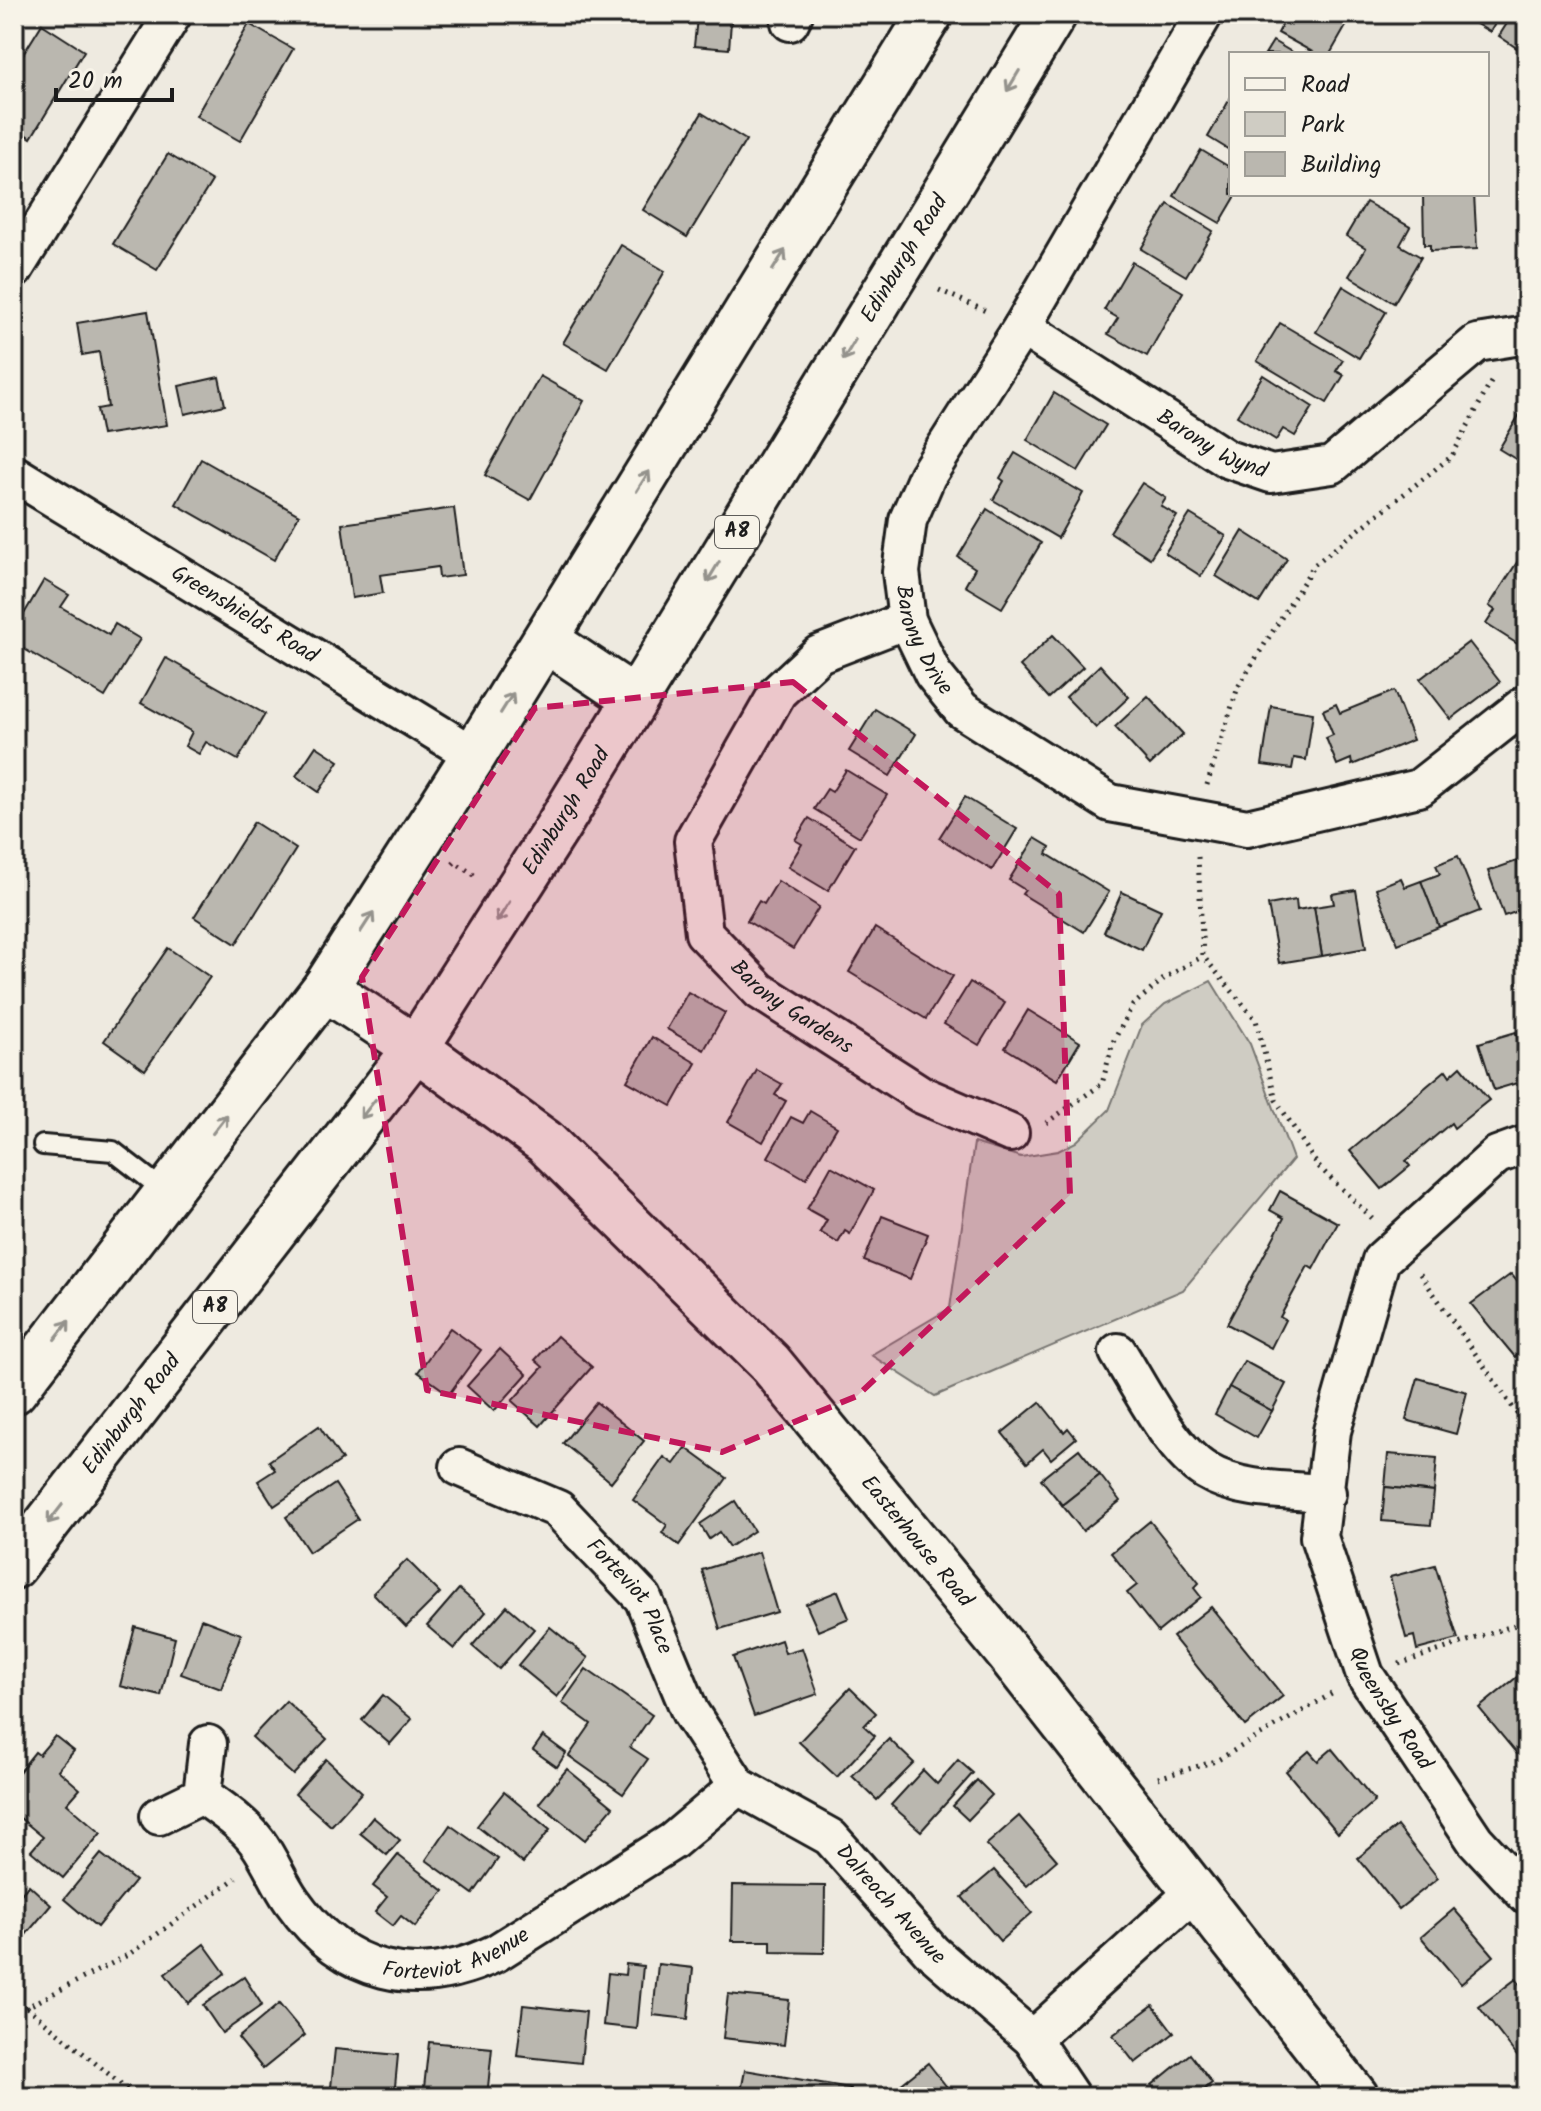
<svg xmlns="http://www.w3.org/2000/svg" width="1541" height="2111" font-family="Kalam,sans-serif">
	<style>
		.green { fill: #cfccc3; stroke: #767470; stroke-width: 2 }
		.building { fill: #bab7af; stroke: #1c1c1c; stroke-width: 2 }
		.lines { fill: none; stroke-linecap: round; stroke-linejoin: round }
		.lane-casing { stroke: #1c1c1c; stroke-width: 24 }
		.street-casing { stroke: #1c1c1c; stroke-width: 42 }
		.secondary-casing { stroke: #1c1c1c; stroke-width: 50 }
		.primary-casing { stroke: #1c1c1c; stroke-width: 50 }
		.path { stroke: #1c1c1c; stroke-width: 5; stroke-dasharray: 2 6; stroke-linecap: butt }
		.lane { stroke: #f7f3e8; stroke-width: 18 }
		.street { stroke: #f7f3e8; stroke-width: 36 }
		.secondary { stroke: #f7f3e8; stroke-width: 44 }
		.primary { stroke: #f7f3e8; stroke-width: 44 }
		.oneway { stroke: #94928c }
		.marked { fill: #c2185b; fill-opacity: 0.2; stroke: #c2185b; stroke-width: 6; stroke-dasharray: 16 10; stroke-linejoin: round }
		.labels { text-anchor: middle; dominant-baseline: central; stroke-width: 6; stroke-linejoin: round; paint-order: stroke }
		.shield { fill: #f7f3e8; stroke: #5e5c59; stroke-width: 2 }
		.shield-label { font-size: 20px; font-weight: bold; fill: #1c1c1c }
		.street-label { font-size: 22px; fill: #1c1c1c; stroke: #f7f3e8 }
	</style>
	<rect width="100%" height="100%" fill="#eeeae0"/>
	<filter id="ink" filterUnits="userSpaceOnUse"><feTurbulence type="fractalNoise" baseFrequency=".0125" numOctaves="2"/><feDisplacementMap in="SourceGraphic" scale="16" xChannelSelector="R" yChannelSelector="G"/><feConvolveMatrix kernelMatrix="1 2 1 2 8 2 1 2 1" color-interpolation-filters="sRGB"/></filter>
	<g filter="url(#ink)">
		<polygon class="green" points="1211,981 1250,1044 1293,1159 1183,1290 935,1396 871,1355 950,1308 974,1143 1021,1157 1058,1151 1076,1142 1109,1110 1142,1025 1165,1004"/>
		<g class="building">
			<polygon points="1288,14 1353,14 1330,54 1316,54 1278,33"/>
			<polygon points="1459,14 1501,14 1490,32"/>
			<polygon points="1513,14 1527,14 1527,55 1499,36"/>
			<polygon points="697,18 731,21 729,49 694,46"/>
			<polygon points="42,24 84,51 31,138 14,127 14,69"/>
			<polygon points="249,24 293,49 240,141 196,116"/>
			<polygon points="1273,41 1295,54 1265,54"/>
			<polygon points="1231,97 1231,151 1208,137"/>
			<polygon points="702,113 746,140 687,237 643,210"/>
			<polygon points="1201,150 1231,168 1231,194 1237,194 1220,223 1174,196"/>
			<polygon points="168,154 212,181 157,270 113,244"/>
			<polygon points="1474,194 1477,249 1430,251 1430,245 1424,245 1423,195"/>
			<polygon points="1366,202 1410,227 1400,245 1421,257 1394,303 1349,276 1366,248 1346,236"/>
			<polygon points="1168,204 1213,231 1186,276 1141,249"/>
			<polygon points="621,245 665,271 608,369 563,343"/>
			<polygon points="1132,262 1183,292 1147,356 1108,334 1118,318 1104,310"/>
			<polygon points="1343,286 1386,312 1359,358 1316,332"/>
			<polygon points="148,311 167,425 102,435 97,409 108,407 99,352 82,355 77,323"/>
			<polygon points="1280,323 1343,360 1336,371 1344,375 1327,403 1257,361"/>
			<polygon points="1263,375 1313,407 1295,436 1283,429 1276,440 1237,416"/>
			<polygon points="540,376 584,401 530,500 485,475"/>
			<polygon points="219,377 225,405 185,414 179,386"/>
			<polygon points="1054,393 1106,425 1078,471 1027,440"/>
			<polygon points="1527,402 1527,466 1499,449"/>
			<polygon points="1015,453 1083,493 1058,538 993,500 1004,481 1000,478"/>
			<polygon points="201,459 299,515 274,560 176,504"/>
			<polygon points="1142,483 1166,498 1161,506 1177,516 1150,558 1110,532"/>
			<polygon points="454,508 463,575 439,578 438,567 380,575 383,593 352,598 342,524"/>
			<polygon points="987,509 1041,543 1002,608 965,586 975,568 958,557"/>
			<polygon points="1190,514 1226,536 1201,576 1165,553"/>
			<polygon points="1243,531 1287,559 1259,603 1216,576"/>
			<polygon points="1523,553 1527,556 1527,650 1486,624 1495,610 1489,606"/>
			<polygon points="44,580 69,595 61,607 109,635 115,624 140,639 105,697 14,643 14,631"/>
			<polygon points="1053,635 1083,667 1049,698 1020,666"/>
			<polygon points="1469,642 1500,682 1451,719 1420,679"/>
			<polygon points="166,658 265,714 238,760 206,742 199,754 185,746 192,732 141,703"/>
			<polygon points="1100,665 1129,697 1096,728 1066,697"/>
			<polygon points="1394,691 1413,740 1352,765 1351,759 1337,765 1326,738 1333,735 1323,710 1336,704 1340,713"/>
			<polygon points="1148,696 1183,734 1150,765 1115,727"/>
			<polygon points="1271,706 1313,713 1306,760 1294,758 1292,769 1262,765"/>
			<polygon points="875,709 916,734 890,776 849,751"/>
			<polygon points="316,746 339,761 319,792 296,776"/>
			<polygon points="846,770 887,795 860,837 814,809 827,789 832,792"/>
			<polygon points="965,797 1017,829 992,870 939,838"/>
			<polygon points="809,818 855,846 828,891 788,867 802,844 795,840"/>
			<polygon points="254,822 296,849 236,944 194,917"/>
			<polygon points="1035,838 1050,847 1047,854 1109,892 1084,932 1022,894 1025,890 1009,880"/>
			<polygon points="1458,856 1480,911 1439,927 1421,881 1440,874 1436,865"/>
			<polygon points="1517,861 1527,887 1527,908 1504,916 1488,871"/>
			<polygon points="1401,878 1405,887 1421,881 1439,927 1398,944 1376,888"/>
			<polygon points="778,881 819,907 793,949 747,921 759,901 764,904"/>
			<polygon points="1356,890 1366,948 1322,956 1314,907 1334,904 1332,894"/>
			<polygon points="1122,892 1161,910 1142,950 1104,932"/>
			<polygon points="1296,900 1297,910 1314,907 1322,956 1279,963 1268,905"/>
			<polygon points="875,928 953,976 926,1019 849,972"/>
			<polygon points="168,948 210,977 145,1070 104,1041"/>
			<polygon points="970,982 1005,1003 979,1045 944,1024"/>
			<polygon points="688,992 725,1013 704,1050 667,1029"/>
			<polygon points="1028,1010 1080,1042 1057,1080 1005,1048"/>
			<polygon points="1516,1032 1527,1067 1527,1080 1494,1090 1479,1043"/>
			<polygon points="652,1037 696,1063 672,1106 627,1081"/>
			<polygon points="1461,1066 1489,1100 1454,1128 1451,1123 1406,1161 1410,1166 1382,1189 1350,1151 1446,1070 1450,1076"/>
			<polygon points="757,1070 782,1084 775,1095 786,1101 763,1142 728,1122"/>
			<polygon points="810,1111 837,1127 806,1179 768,1157 791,1117 803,1123"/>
			<polygon points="831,1166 874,1190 850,1234 845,1231 838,1243 820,1232 827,1220 807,1209"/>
			<polygon points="1280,1191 1338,1223 1313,1269 1308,1266 1280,1317 1285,1320 1271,1348 1227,1324 1284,1218 1270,1210"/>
			<polygon points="882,1216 928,1234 910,1279 864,1261"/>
			<polygon points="1511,1274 1527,1293 1527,1347 1515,1357 1471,1304"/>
			<polygon points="450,1328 481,1350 449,1394 418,1372"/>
			<polygon points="557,1336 592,1367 540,1426 512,1401 543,1367 535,1360"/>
			<polygon points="500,1349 527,1374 494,1411 467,1386"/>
			<polygon points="1244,1361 1286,1384 1272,1411 1229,1387"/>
			<polygon points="1418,1378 1467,1392 1456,1434 1406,1420"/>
			<polygon points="1229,1387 1272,1411 1257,1438 1215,1414"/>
			<polygon points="596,1402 644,1441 611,1482 563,1443"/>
			<polygon points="1040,1402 1064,1432 1068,1428 1076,1438 1051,1459 1043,1449 1027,1463 1002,1433"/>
			<polygon points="319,1426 342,1460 274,1506 258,1481 275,1470 269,1461"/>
			<polygon points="686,1448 727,1478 679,1545 662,1533 667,1525 633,1500 664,1457 674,1464"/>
			<polygon points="1079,1449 1100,1475 1062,1505 1041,1479"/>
			<polygon points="1388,1454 1437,1458 1434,1492 1385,1487"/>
			<polygon points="1100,1475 1120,1501 1083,1531 1062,1505"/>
			<polygon points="335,1484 358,1519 309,1552 286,1517"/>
			<polygon points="1385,1487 1434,1492 1431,1525 1382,1521"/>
			<polygon points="735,1501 754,1531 729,1547 719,1532 709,1539 700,1524"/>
			<polygon points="1150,1521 1199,1583 1194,1588 1201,1597 1158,1632 1127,1593 1137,1585 1111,1553"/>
			<polygon points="759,1552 777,1612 720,1629 702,1570"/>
			<polygon points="407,1560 440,1593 406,1627 373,1593"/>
			<polygon points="1435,1565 1458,1639 1417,1650 1414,1636 1406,1638 1390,1577"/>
			<polygon points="459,1589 486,1612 454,1649 427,1626"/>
			<polygon points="838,1591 849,1618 818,1631 806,1604"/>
			<polygon points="507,1606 534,1629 499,1669 472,1646"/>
			<polygon points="1211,1607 1283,1696 1245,1726 1173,1637"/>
			<polygon points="201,1619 241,1634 221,1689 181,1674"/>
			<polygon points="135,1627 175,1638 161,1696 120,1686"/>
			<polygon points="550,1627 588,1658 557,1697 518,1665"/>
			<polygon points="781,1640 785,1653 802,1648 818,1694 754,1716 733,1657"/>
			<polygon points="586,1669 652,1715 630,1747 648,1759 623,1794 569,1756 591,1724 562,1703"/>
			<polygon points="1517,1677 1527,1689 1527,1766 1479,1708"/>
			<polygon points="850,1688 876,1713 864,1726 875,1736 837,1777 799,1742"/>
			<polygon points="383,1695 412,1719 390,1744 362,1720"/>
			<polygon points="286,1701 327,1739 293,1775 252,1737"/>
			<polygon points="55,1736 74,1751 58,1770 80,1789 67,1804 101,1833 63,1878 31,1851 43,1837 14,1813 14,1778 35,1752 39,1755"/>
			<polygon points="543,1736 566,1753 557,1767 533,1750"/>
			<polygon points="889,1739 914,1763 877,1800 852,1776"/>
			<polygon points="1332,1749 1375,1801 1338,1833 1286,1771 1309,1751 1318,1761"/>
			<polygon points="326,1759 362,1792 331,1826 295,1794"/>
			<polygon points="958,1760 973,1773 921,1831 891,1805 923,1770 937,1784"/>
			<polygon points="567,1769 613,1807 585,1840 539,1803"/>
			<polygon points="977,1780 992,1795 968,1820 953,1806"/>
			<polygon points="504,1792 550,1830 523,1863 477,1826"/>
			<polygon points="1019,1816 1057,1860 1027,1886 986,1845"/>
			<polygon points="373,1817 400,1840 387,1855 360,1833"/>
			<polygon points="450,1825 498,1859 473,1894 426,1860"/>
			<polygon points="1397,1826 1438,1878 1399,1909 1358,1858"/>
			<polygon points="101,1854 135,1881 97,1927 64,1899"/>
			<polygon points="398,1855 444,1891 415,1927 401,1916 393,1926 375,1912 387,1897 373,1886"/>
			<polygon points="994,1870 1032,1913 1000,1941 962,1897"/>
			<polygon points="29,1885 51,1905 24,1937 14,1928 14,1902"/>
			<polygon points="733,1885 825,1886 824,1953 771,1952 771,1941 732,1941"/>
			<polygon points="1454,1909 1494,1956 1461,1984 1421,1937"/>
			<polygon points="204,1944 225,1973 188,2003 165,1974"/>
			<polygon points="626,1964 643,1966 637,2029 603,2025 608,1973 625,1975"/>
			<polygon points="658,1964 693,1968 688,2019 653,2015"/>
			<polygon points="244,1977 262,2005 222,2033 203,2005"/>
			<polygon points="1516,1979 1527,1993 1527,2055 1520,2060 1479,2007"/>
			<polygon points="728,1994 789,2000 784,2045 723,2038"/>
			<polygon points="279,2004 305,2035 263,2069 238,2038"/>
			<polygon points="523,2005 586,2012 581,2063 517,2056"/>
			<polygon points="1153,2005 1174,2033 1135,2063 1113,2035"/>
			<polygon points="429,2042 492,2048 487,2097 423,2097"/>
			<polygon points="335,2049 398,2055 394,2097 330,2097"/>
			<polygon points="1190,2054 1212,2083 1194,2097 1162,2097 1152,2085"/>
			<polygon points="928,2063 950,2091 943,2097 885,2097"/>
			<polygon points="745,2070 850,2088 849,2097 740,2097"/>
		</g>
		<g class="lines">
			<defs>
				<polyline id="lane" points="43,1145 113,1151 167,1193"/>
				<g id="street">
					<path id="s1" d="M1204,14L1022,327L927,476L908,520L901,572L907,620L933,674L962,710L1110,803L1247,828L1419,788L1527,703"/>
					<polyline points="790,22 794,14"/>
					<polyline points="14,270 173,14"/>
					<path id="s2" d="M1022,327L1227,459L1271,474L1332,465L1477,343L1527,335"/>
					<path id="s3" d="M14,474L474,755"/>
					<path id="s4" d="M907,620L819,654L778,692L693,841L704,933L760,991L922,1095L1010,1133"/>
					<path id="s5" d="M1527,1144L1497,1155L1381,1260L1332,1431L1319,1537L1365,1675L1475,1840L1527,1896"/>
					<path d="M1118,1352C1140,1387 1171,1450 1206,1471C1240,1492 1289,1490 1327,1493"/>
					<path id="s6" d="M459,1467L558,1509L643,1598L690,1712L738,1786L830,1837L932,1952L1032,2039L1071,2097"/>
					<path id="s7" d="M202,1795C222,1809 244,1824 258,1843C271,1861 279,1883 292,1901C344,1975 417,1991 496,1953L673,1841L738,1786"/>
					<polyline points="159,1816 202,1795 208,1744"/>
					<polyline points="1032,2039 1195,1891"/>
				</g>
				<g id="secondary">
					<path id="s8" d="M416,1048L545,1142L770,1363L1008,1653L1356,2097"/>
				</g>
				<g id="primary">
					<polyline points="546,640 635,699"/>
					<polyline points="325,988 416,1048"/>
					<polyline points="14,1391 325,988 474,755 930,14"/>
					<path id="s9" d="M14,1566L416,1048L557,828L1054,14"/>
				</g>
			</defs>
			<use href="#lane" class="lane-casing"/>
			<use href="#street" class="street-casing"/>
			<use href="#secondary" class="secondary-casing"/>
			<use href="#primary" class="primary-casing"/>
			<g class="path">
				<polyline points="939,290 990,313"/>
				<polyline points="1520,299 1527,204"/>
				<polyline points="1207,785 1238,687 1314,565 1452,456 1491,382"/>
				<polyline points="1198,857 1203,956 1256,1020 1276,1100 1318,1166 1372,1218"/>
				<polyline points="453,864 455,862 477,877"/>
				<polyline points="1046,1123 1102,1084 1113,1042 1133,1005 1166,977 1203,956"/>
				<polyline points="1420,1274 1527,1428"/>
				<polyline points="1399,1664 1527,1621"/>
				<polyline points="1158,1778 1216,1761 1335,1692"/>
				<polyline points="14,1997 137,2097"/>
				<polyline points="25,2008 128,1955 236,1878"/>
			</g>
			<use href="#lane" class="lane"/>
			<use href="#street" class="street"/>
			<use href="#secondary" class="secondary"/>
			<use href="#primary" class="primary"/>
		</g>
		<defs><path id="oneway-shaft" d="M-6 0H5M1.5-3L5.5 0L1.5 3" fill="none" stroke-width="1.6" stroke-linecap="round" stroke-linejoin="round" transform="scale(2)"/></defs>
		<g class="oneway">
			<use href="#oneway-shaft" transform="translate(1013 81) rotate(121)"/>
			<use href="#oneway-shaft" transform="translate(779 260) rotate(-58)"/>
			<use href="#oneway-shaft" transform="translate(849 350) rotate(121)"/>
			<use href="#oneway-shaft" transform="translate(643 481) rotate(-58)"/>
			<use href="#oneway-shaft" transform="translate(713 572) rotate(121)"/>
			<use href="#oneway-shaft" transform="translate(507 703) rotate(-58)"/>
			<use href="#oneway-shaft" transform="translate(503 912) rotate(123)"/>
			<use href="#oneway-shaft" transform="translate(367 922) rotate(-57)"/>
			<use href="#oneway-shaft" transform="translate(368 1109) rotate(128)"/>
			<use href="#oneway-shaft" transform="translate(220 1124) rotate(-52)"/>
			<use href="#oneway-shaft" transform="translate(62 1330) rotate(-52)"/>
			<use href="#oneway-shaft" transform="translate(55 1514) rotate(128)"/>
		</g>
	</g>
	<path class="marked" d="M793,682L1059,894L1070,1195L857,1396L722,1452L427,1390L362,977L535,708Z"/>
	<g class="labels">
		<g class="shield">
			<rect x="715" y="516" width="44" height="32" rx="6"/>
			<rect x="193" y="1291" width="44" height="32" rx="6"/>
		</g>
		<g class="shield-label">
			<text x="737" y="532">A8</text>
			<text x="215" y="1307">A8</text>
		</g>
		<g class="street-label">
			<text stroke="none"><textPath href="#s9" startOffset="1584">Edinburgh Road</textPath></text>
			<text stroke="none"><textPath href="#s2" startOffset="224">Barony Wynd</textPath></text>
			<text stroke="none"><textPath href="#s3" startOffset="270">Greenshields Road</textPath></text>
			<text stroke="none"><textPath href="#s1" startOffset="712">Barony Drive</textPath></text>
			<text stroke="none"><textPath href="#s9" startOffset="936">Edinburgh Road</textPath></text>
			<text stroke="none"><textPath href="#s4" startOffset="530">Barony Gardens</textPath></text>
			<text stroke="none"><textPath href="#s9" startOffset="192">Edinburgh Road</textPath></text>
			<text stroke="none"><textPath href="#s8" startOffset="706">Easterhouse Road</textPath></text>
			<text stroke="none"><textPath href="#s6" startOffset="222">Forteviot Place</textPath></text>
			<text stroke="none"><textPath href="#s5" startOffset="660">Queensby Road</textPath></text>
			<text stroke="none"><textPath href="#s6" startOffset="638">Dalreoch Avenue</textPath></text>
			<text stroke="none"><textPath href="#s7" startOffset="334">Forteviot Avenue</textPath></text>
		</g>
	</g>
	<rect width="1541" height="2111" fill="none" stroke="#f7f3e8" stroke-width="48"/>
	<rect x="24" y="24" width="1493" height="2063" fill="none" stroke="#1c1c1c" stroke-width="3" filter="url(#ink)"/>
	<rect x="1229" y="52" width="260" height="144" fill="#f7f3e8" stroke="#9f9d96" stroke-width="2"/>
	<rect x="1245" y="78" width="40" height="12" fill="#f7f3e8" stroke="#9f9d96" stroke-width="2"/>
	<text x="1301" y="92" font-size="24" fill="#1c1c1c">Road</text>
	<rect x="1245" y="112" width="40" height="24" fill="#cfccc3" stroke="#9f9d96" stroke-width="2"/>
	<text x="1301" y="132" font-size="24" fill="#1c1c1c">Park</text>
	<rect x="1245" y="152" width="40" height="24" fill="#bab7af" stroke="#9f9d96" stroke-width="2"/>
	<text x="1301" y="172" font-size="24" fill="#1c1c1c">Building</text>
	<path d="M56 88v12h116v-12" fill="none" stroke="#1c1c1c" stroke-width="4"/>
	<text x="68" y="88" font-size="24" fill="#1c1c1c" stroke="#f7f3e8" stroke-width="6" paint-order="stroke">20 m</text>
</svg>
